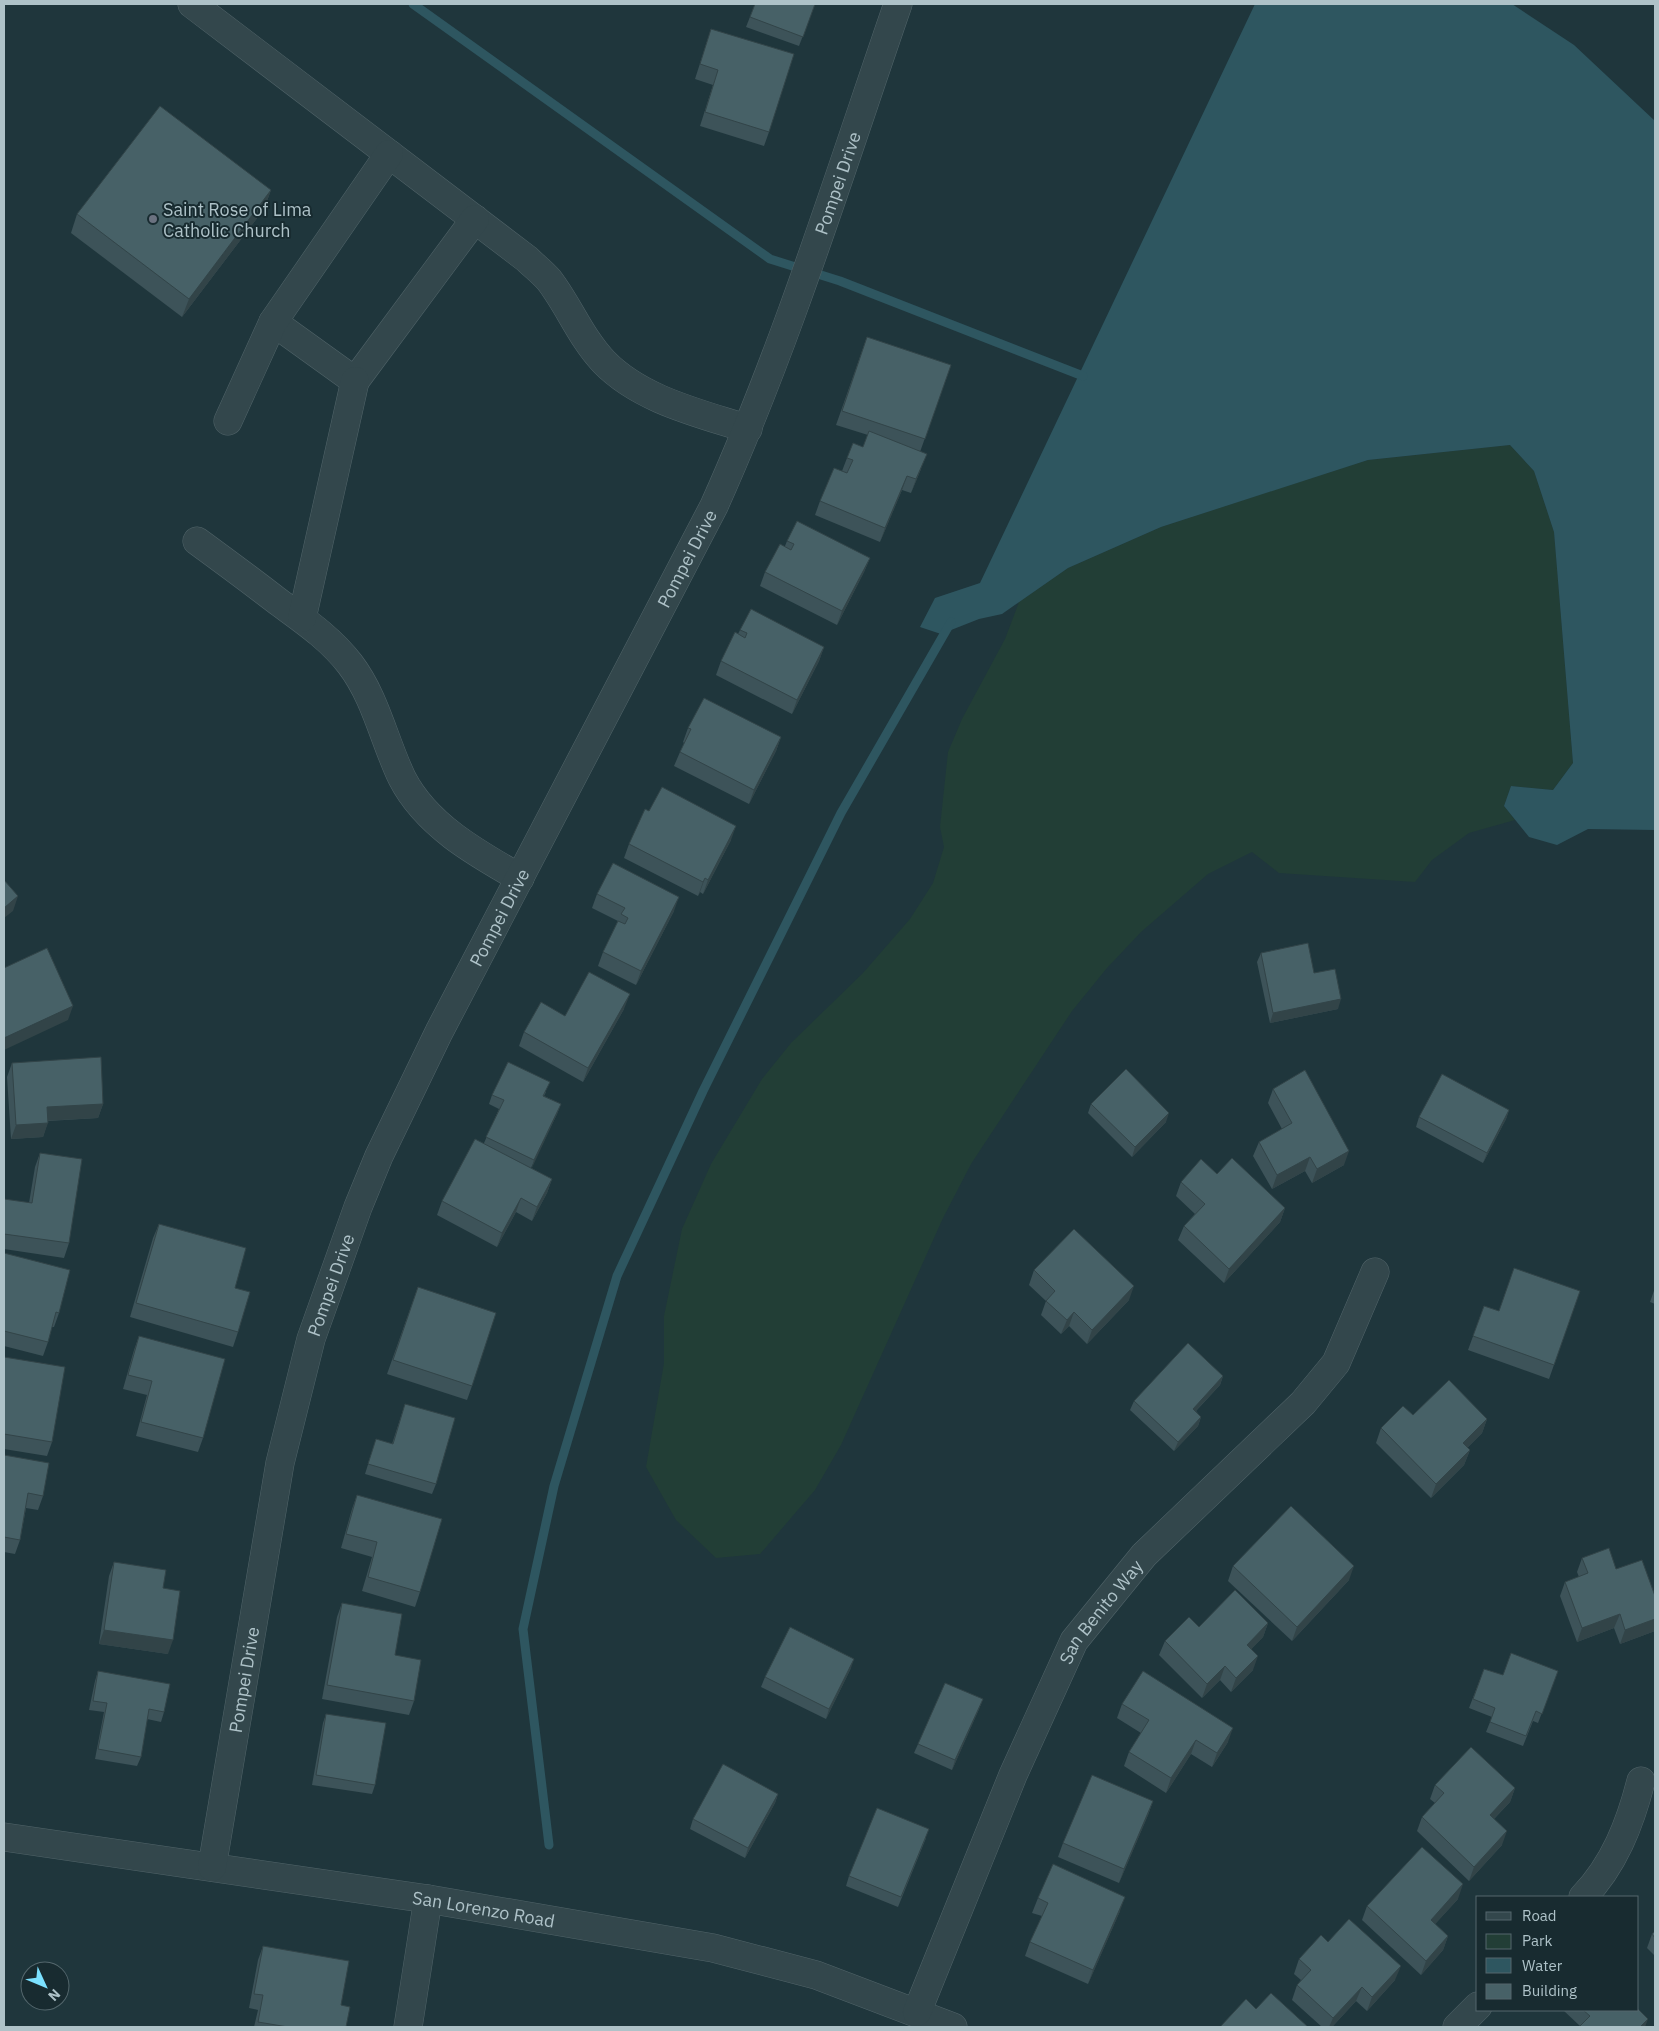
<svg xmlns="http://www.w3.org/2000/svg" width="1659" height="2031" font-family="'IBM Plex Sans',sans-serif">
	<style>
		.green { fill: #223e36 }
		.water { fill: #2e5660 }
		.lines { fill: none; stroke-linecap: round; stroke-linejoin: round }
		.stream { stroke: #2e5660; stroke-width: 9 }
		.minor-casing { stroke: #516469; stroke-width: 29 }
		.minor { stroke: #33474c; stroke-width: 28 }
		.wall { fill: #3d5359 }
		.shaded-wall { fill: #324448 }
		.building { fill: #476167; stroke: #324448 }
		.worship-dot { fill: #6b7280; stroke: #182b30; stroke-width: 2 }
		.labels { text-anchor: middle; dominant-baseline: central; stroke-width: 4; stroke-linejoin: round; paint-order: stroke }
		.street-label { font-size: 18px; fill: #aec2c8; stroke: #182b30 }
		.poi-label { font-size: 18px; fill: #aec2c8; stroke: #182b30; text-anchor: start }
	</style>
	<rect width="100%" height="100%" fill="#1f363c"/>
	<polygon class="green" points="1510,445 1534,471 1554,532 1573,763 1553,790 1511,786 1504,806 1515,820 1469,833 1432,860 1415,882 1279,873 1252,852 1208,874 1141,932 1107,968 1072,1011 971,1164 943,1218 841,1445 815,1490 760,1554 716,1558 676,1520 646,1467 664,1363 664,1316 682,1229 711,1164 762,1079 791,1043 863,973 910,919 933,883 944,847 940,827 948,752 962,719 1005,639 1019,602 1068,568 1161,527 1268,492 1368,460"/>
	<polygon class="water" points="1255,4 1512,4 1574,45 1655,121 1655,830 1588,829 1557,845 1529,837 1504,806 1511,786 1553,790 1573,763 1554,532 1534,471 1510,445 1368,460 1161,527 1068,568 1002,614 979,619 941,634 920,627 935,598 980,583"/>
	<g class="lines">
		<g class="stream">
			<polyline points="413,4 770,259 840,281 1083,376"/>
			<polyline points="549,1845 523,1629 554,1486 617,1276 703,1091 841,813 951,622"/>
		</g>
		<defs>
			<g id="minor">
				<path d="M192,4L527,259C534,266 542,272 549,280C569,306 581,338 604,362C641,400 699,413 748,429"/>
				<polyline points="273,322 355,381 475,219"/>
				<polyline points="228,421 273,322 389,154"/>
				<path d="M197,541C223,560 250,580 276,600C303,620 329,637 350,664C376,698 384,741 402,778C426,825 476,853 520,878"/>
				<polyline points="302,618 355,381"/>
				<path id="s1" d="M4,1837L428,1899L713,1948L816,1975L953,2027"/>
				<path id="s2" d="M212,1867L280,1463L311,1339L358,1207L379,1156L439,1032L714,506C787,344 840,172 898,4"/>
				<path d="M1583,1897C1614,1865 1630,1824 1641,1781"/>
				<path id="s3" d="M917,2012L1013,1775L1074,1641L1144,1555L1303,1403L1336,1363L1375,1272"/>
				<polyline points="408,2027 428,1899"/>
				<polyline points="1457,2027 1478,2006"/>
			</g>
		</defs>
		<use href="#minor" class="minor-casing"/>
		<use href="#minor" class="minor"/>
	</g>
	<g class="wall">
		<polygon points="755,4 815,4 799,46 746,27"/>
		<polygon points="711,29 769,132 764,146 700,126 713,85 695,79"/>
		<polygon points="271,190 264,209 182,317 71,233 77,214"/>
		<polygon points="867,337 951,365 920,452 921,469 911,493 902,490 880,542 815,515 820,501 842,471 847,458 863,447 868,435 836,425"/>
		<polygon points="787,541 870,558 864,572 837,625 760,586 765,572 785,546"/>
		<polygon points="740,630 824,647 819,661 792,714 716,675 721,661 738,634"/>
		<polygon points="688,728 781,737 776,751 749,804 674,766 680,752 684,743 683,742"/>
		<polygon points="649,811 731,840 703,894 700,892 698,896 624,858 629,844"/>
		<polygon points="597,894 674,911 636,985 598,966 603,952 618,921 592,908"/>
		<polygon points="1261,953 1314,973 1338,1009 1270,1023 1257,962"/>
		<polygon points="624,1009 583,1082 519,1046 524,1032 565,1016"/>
		<polygon points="12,1063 103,1104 98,1118 48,1121 43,1137 11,1139 7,1077"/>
		<polygon points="1273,1089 1344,1165 1312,1183 1305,1171 1272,1189 1253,1156 1259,1142 1282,1129 1268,1103"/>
		<polygon points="546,1092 544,1096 561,1104 557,1114 531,1168 552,1179 547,1193 532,1221 516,1212 497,1247 437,1215 442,1201 484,1143 499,1109 489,1104 492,1095"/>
		<polygon points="1091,1104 1166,1122 1132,1157 1088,1113"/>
		<polygon points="1509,1110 1506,1119 1483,1163 1416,1127 1419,1117"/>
		<polygon points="40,1153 69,1243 64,1258 4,1249 4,1199 29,1203 35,1167"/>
		<polygon points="1217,1174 1285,1208 1280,1222 1224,1283 1178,1240 1184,1226 1195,1214 1176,1196 1181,1182"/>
		<polygon points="159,1224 235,1288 238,1332 233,1347 130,1317 153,1238"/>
		<polygon points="4,1253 59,1313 54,1327 52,1327 48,1342 43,1356 4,1346"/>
		<polygon points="1034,1270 1129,1300 1087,1344 1069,1326 1061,1334 1041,1315 1046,1301 1029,1285"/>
		<polygon points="418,1287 472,1386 467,1400 387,1374"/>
		<polygon points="1655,1288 1655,1304 1650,1302"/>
		<polygon points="1580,1291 1549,1379 1468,1350 1484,1306 1499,1311"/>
		<polygon points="139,1336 203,1438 198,1452 136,1436 147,1395 123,1389 134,1350"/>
		<polygon points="4,1357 52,1442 47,1456 4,1449"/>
		<polygon points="1223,1376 1220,1385 1196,1411 1201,1417 1198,1426 1174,1451 1130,1410 1134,1401"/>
		<polygon points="405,1404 436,1484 432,1494 365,1474 376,1439 392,1444"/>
		<polygon points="1413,1415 1487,1419 1482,1433 1467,1448 1470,1450 1464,1465 1431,1498 1376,1443 1381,1428"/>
		<polygon points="4,1455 43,1496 38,1510 26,1508 20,1540 15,1554 4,1552"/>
		<polygon points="357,1495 420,1592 415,1607 362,1591 372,1557 341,1548 352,1509"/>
		<polygon points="1582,1558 1616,1569 1655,1596 1655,1631 1620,1644 1614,1628 1577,1642 1560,1596 1565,1582 1579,1577 1577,1572"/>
		<polygon points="114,1562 168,1654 99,1644 109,1576"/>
		<polygon points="1233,1566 1349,1580 1292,1641 1228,1581"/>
		<polygon points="342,1603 395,1655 414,1701 409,1715 322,1699 337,1617"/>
		<polygon points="1268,1623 1263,1637 1251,1649 1253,1670 1231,1692 1220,1680 1202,1698 1159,1655 1165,1641 1199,1627"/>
		<polygon points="851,1668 826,1719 761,1687 765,1677"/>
		<polygon points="1484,1669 1503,1675 1558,1671 1538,1723 1533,1721 1523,1746 1486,1732 1492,1717 1469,1708"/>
		<polygon points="98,1671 164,1712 161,1722 147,1719 141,1757 137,1766 95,1759 104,1712 89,1710 95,1681"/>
		<polygon points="983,1699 979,1709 952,1770 914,1753 918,1744"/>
		<polygon points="1122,1704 1228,1742 1212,1767 1191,1754 1166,1793 1124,1766 1129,1752 1141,1733 1117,1718"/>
		<polygon points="326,1714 375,1785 372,1794 312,1785 323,1723"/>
		<polygon points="1435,1785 1515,1788 1510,1802 1494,1819 1502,1845 1469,1881 1417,1831 1422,1817 1435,1803 1430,1799"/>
		<polygon points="778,1794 775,1803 745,1858 690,1829 693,1819"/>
		<polygon points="1153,1801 1148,1815 1119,1883 1058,1857 1063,1843"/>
		<polygon points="926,1838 898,1907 846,1886 849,1876"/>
		<polygon points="1038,1898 1120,1911 1088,1984 1025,1956 1030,1942 1042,1916 1032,1913"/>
		<polygon points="1458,1899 1435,1924 1448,1936 1443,1950 1421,1975 1362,1920 1367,1906"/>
		<polygon points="1655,1931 1655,1956 1647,1948 1652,1934"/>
		<polygon points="1328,1942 1395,1980 1367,2011 1356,2001 1332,2027 1322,2027 1292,2000 1297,1985 1301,1980 1294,1974 1299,1959"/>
		<polygon points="263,1946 346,2027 254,2027 258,2010 249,2008 258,1960"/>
		<polygon points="1563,2010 1638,2010 1580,2026"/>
	</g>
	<g class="shaded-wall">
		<polygon points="271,190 264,209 182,317 189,299"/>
		<polygon points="927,454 921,469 911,493 916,479"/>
		<polygon points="907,476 902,490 880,542 885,528"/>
		<polygon points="870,558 864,572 837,625 842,611"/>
		<polygon points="824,647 819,661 792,714 797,700"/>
		<polygon points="781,737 776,751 749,804 754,790"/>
		<polygon points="736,826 731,840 703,894 708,880"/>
		<polygon points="705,878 700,892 698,896 703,882"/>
		<polygon points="18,896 13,911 4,918 4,908"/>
		<polygon points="679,897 674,911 636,985 641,971"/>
		<polygon points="630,994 624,1009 583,1082 588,1068"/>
		<polygon points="1341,999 1338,1009 1270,1023 1273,1013"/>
		<polygon points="73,1006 68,1020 4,1050 4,1038"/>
		<polygon points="103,1104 98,1118 42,1121 47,1107"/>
		<polygon points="561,1104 557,1114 531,1170 534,1160"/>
		<polygon points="1509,1110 1506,1119 1483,1163 1487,1153"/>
		<polygon points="1169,1113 1166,1122 1132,1157 1135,1147"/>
		<polygon points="48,1123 43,1137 11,1139 16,1125"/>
		<polygon points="1349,1151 1344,1165 1312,1183 1317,1169"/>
		<polygon points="1310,1157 1305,1171 1272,1189 1277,1175"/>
		<polygon points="552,1179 547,1193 532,1221 537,1207"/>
		<polygon points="521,1198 516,1212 497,1247 502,1233"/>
		<polygon points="1285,1208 1280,1222 1224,1283 1229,1269"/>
		<polygon points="1134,1286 1129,1300 1087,1344 1092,1330"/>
		<polygon points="1074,1312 1069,1326 1061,1334 1067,1320"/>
		<polygon points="1223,1376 1220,1385 1189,1418 1193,1409"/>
		<polygon points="1201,1417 1198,1426 1174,1451 1178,1442"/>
		<polygon points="1487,1419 1482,1433 1458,1457 1463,1443"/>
		<polygon points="1470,1450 1464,1465 1431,1498 1436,1484"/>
		<polygon points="1354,1566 1349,1580 1292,1641 1297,1627"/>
		<polygon points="1620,1614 1614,1628 1577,1642 1582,1628"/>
		<polygon points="1655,1619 1655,1631 1620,1644 1625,1630"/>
		<polygon points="1268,1623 1263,1637 1242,1659 1247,1645"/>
		<polygon points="104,1630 173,1640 168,1654 99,1644"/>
		<polygon points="1258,1656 1253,1670 1231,1692 1236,1678"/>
		<polygon points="854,1659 851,1668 826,1719 829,1709"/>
		<polygon points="1225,1666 1220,1680 1202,1698 1207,1684"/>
		<polygon points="983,1699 979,1709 952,1770 955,1760"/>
		<polygon points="1233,1728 1228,1742 1212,1767 1217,1753"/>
		<polygon points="1196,1740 1191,1754 1166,1793 1171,1778"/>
		<polygon points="1515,1788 1510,1802 1484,1829 1490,1815"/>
		<polygon points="778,1794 775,1803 745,1858 748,1848"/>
		<polygon points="1153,1801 1148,1815 1119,1883 1124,1869"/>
		<polygon points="1507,1831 1502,1845 1469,1881 1474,1867"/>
		<polygon points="1463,1884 1458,1899 1426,1934 1431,1920"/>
		<polygon points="1125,1897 1120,1911 1088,1984 1093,1970"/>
		<polygon points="1448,1936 1443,1950 1421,1975 1426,1961"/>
		<polygon points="1401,1966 1395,1980 1367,2011 1372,1997"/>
		<polygon points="1362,1987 1356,2001 1332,2027 1329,2027 1333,2018"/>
		<polygon points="1648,2019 1645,2027 1640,2027"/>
	</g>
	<g class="building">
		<polygon points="755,4 815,4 803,37 750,17"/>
		<polygon points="711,29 794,54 769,132 705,112 718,70 700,64"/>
		<polygon points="160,106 271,190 189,299 77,214"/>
		<polygon points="867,337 951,365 925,439 842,411"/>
		<polygon points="869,431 927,454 916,479 907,476 885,528 820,501 834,468 847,473 853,460 847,458 853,443 863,447"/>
		<polygon points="797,521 870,558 842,611 765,572 780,544 791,550 794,544 787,541"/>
		<polygon points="751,609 824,647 797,700 721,661 735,632 745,638 747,633 740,630"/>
		<polygon points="704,698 781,737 754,790 680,752 691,729 688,728"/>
		<polygon points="662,787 736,826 708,880 705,878 703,882 629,844 645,809 649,811"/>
		<polygon points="613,863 679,897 641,971 603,952 618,921 625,924 628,918 621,914 625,908 597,894"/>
		<polygon points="4,880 18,896 4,908"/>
		<polygon points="1308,943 1314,973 1335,969 1341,999 1273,1013 1261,953"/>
		<polygon points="47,948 73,1006 4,1038 4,968"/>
		<polygon points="589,972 630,994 588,1068 524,1032 541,1002 565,1016"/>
		<polygon points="101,1057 103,1104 47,1107 48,1123 16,1125 12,1063"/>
		<polygon points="508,1062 550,1082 543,1096 561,1104 534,1160 486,1137 504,1100 492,1095"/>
		<polygon points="1126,1069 1169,1113 1135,1147 1091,1104"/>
		<polygon points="1305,1070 1349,1151 1317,1169 1310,1157 1277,1175 1259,1142 1292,1123 1273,1089"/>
		<polygon points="1442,1074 1509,1110 1487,1153 1419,1117"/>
		<polygon points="475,1139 552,1179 537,1207 521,1198 502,1233 442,1201"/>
		<polygon points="40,1153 82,1159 69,1243 4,1234 4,1199 32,1203"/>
		<polygon points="1232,1158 1285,1208 1229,1269 1184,1226 1205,1204 1181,1182 1201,1159 1217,1174"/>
		<polygon points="159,1224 246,1248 235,1288 250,1292 238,1332 136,1303"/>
		<polygon points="1074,1229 1134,1286 1092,1330 1074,1312 1067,1320 1046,1301 1055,1291 1034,1270"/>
		<polygon points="4,1253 70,1270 59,1313 56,1312 48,1342 4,1331"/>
		<polygon points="1514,1268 1580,1291 1554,1365 1473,1336 1484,1306 1499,1311"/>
		<polygon points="418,1287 496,1313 472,1386 393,1360"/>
		<polygon points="139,1336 225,1359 203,1438 141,1422 152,1381 128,1375"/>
		<polygon points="1188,1343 1223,1376 1193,1409 1201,1417 1178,1442 1134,1401"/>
		<polygon points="4,1357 65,1367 52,1442 4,1434"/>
		<polygon points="1449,1380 1487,1419 1463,1443 1470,1450 1436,1484 1381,1428 1403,1406 1413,1415"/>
		<polygon points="405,1404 455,1418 436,1484 368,1464 376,1439 393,1444"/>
		<polygon points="4,1455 49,1463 43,1496 28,1493 20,1540 4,1537"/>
		<polygon points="357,1495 442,1519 420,1592 368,1577 377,1542 346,1534"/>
		<polygon points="1291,1506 1354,1566 1297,1627 1233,1566"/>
		<polygon points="1609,1548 1616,1569 1642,1560 1655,1596 1655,1619 1625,1630 1620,1614 1582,1628 1565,1582 1588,1573 1582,1558"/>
		<polygon points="114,1562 166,1570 163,1588 180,1591 173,1640 104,1630"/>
		<polygon points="1235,1590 1268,1623 1247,1645 1258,1656 1236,1678 1225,1666 1207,1684 1165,1641 1189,1617 1199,1627"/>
		<polygon points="342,1603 402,1614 395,1655 421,1660 414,1701 327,1685"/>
		<polygon points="790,1627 854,1659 829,1709 765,1677"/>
		<polygon points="1511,1653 1558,1671 1542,1714 1536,1711 1526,1736 1490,1722 1495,1708 1473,1699 1484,1669 1503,1675"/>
		<polygon points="98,1671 170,1684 164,1712 149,1709 141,1757 98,1749 107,1703 93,1701"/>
		<polygon points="1143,1671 1233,1728 1217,1753 1196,1740 1171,1778 1129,1752 1149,1720 1122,1704"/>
		<polygon points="945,1683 983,1699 955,1760 918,1744"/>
		<polygon points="326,1714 386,1723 375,1785 316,1775"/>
		<polygon points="1471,1747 1515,1788 1490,1815 1507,1831 1474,1867 1422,1817 1444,1793 1435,1785"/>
		<polygon points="723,1764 778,1794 748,1848 693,1819"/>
		<polygon points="1092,1775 1153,1801 1124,1869 1063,1843"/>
		<polygon points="877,1808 929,1829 901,1897 849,1876"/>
		<polygon points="1422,1847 1463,1884 1431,1920 1448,1936 1426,1961 1367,1906"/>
		<polygon points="1053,1864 1125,1897 1093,1970 1030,1942 1048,1903 1038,1898"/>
		<polygon points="1349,1919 1401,1966 1372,1997 1362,1987 1333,2018 1297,1985 1311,1970 1299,1959 1321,1935 1328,1942"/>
		<polygon points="1655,1931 1655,1938 1652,1934"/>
		<polygon points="263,1946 349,1961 341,2005 350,2007 346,2027 288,2027 258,2022 263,1995 254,1994"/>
		<polygon points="1271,1993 1308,2027 1220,2027 1246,1999 1256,2009"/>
		<polygon points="1638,2009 1648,2019 1640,2027 1579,2027 1590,2016 1583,2010 1638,2010"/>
	</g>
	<circle class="worship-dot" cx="153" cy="219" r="5"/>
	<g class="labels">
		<g class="street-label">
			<text stroke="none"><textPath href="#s2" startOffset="1810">Pompei Drive</textPath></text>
			<text stroke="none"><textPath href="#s2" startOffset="1405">Pompei Drive</textPath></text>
			<text stroke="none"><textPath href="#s2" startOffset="1000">Pompei Drive</textPath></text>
			<text stroke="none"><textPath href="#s2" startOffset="595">Pompei Drive</textPath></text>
			<text stroke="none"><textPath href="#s3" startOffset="442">San Benito Way</textPath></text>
			<text stroke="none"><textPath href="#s2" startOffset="190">Pompei Drive</textPath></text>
			<text stroke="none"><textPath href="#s1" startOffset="485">San Lorenzo Road</textPath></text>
		</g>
		<g class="poi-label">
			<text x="163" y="209">Saint Rose of Lima<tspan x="163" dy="21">Catholic Church</tspan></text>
		</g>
	</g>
	<rect width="1659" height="2031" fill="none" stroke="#aec2c8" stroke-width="10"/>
	<rect x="1476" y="1896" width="162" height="115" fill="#182b30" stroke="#54676d"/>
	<rect x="1486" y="1912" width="25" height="8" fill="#33474c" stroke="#54676d"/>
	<text x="1522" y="1921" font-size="15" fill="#aec2c8">Road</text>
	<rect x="1486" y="1934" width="25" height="15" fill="#223e36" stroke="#54676d"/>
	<text x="1522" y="1946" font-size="15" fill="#aec2c8">Park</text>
	<rect x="1486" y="1958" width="25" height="15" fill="#2e5660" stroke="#54676d"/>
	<text x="1522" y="1971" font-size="15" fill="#aec2c8">Water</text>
	<rect x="1486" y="1984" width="25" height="15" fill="#476167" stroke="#54676d"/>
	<text x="1522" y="1996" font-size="15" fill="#aec2c8">Building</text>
	<g transform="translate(45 1986) rotate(134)"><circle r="24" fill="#182b30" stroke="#54676d"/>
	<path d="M0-4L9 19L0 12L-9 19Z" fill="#7be1ff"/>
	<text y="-8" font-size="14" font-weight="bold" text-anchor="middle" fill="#aec2c8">N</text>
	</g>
</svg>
